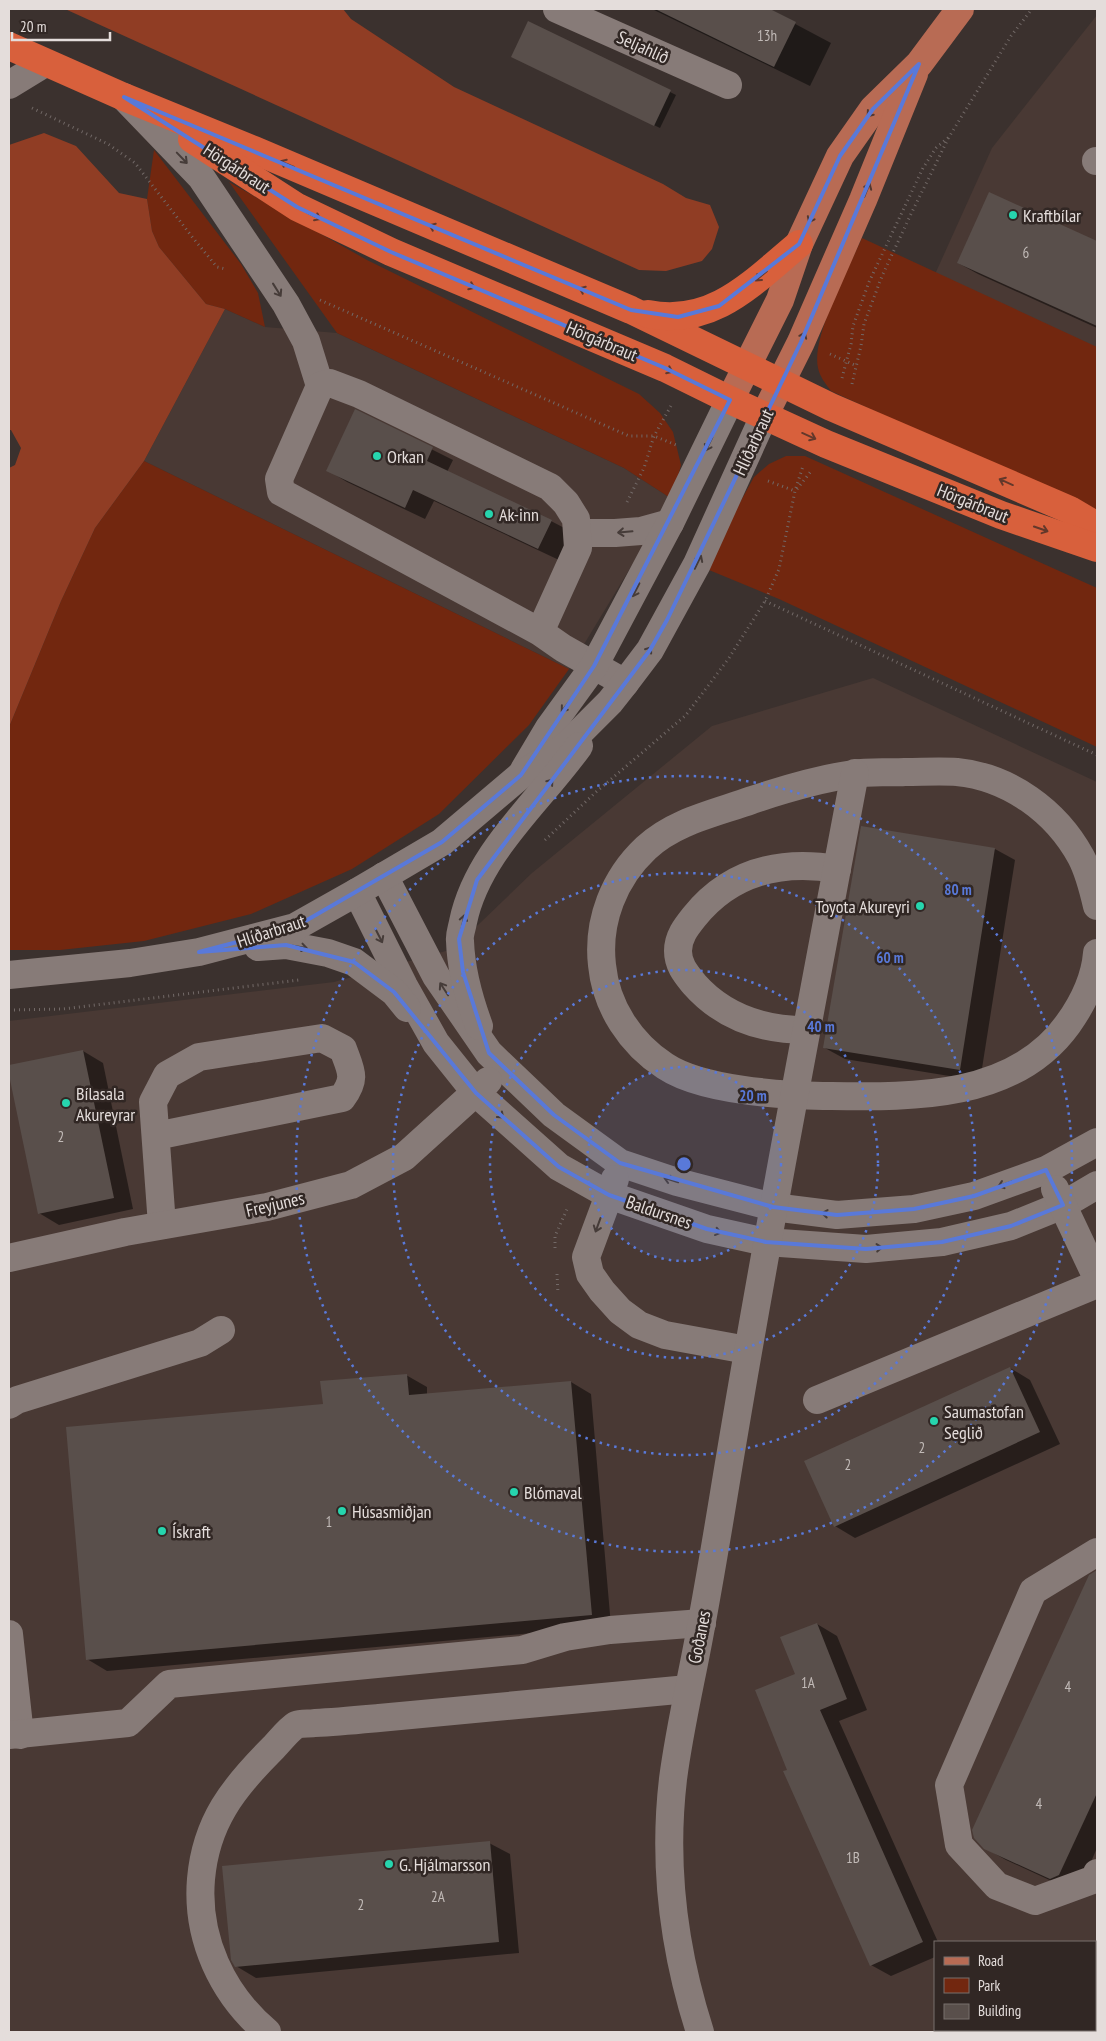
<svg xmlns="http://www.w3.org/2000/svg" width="1106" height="2041" font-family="'PT Sans Narrow',sans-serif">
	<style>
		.built { fill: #493934; fill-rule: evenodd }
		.green { fill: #72270f }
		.forest { fill: #903d24 }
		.shadow { fill: #0007 }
		.building { fill: #594f4b }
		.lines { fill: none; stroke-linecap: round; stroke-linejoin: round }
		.path { stroke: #726967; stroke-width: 3; stroke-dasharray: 1 4; stroke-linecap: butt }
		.minor { stroke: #877b78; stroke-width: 28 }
		.major { stroke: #b86b54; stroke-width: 28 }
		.highway { stroke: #d8603c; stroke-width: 28 }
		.oneway { stroke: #533830 }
		.oneway2 { stroke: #463c39 }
		.oneway3 { stroke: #63382b }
		.marked { fill: none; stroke: #5979d9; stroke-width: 4; stroke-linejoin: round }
		.ring { fill: none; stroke: #5979d9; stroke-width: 2.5; stroke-dasharray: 2.5 5 }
		.poi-dot { fill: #26d5ae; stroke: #312724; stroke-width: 2 }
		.labels { text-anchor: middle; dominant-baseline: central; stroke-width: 5; stroke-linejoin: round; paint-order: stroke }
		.number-label { font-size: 15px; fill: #c1bab7 }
		.street-label { font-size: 18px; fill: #e4dddb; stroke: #312724 }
		.poi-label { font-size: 18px; fill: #e4dddb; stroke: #312724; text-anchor: start }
		.centre { fill: #5979d9; stroke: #312724; stroke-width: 2.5 }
		.ring-label { font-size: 15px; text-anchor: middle; font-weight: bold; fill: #5979d9; stroke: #312724; stroke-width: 5; stroke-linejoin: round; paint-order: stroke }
	</style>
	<rect width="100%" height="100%" fill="#3b312e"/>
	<g class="built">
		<polygon points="1097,15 1097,438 899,354 992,148"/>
		<polygon points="225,309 265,327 337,333 624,468 672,499 569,669 144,461"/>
		<path d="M873,678L1097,782V2032H9V1021L334,982L453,949L532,873L712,726ZM935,1942H1095V2030H935Z"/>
	</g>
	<g class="green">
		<polygon points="154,150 241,264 258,293 265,327 225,309 206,304 159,247 152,231 147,199"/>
		<polygon points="229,182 367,260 639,394 660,413 673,432 681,465 672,499 624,468 337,333"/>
		<path d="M862,238L1097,347V513L831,391C825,383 820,377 818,368C811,337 849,267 862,238Z"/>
		<polygon points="786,456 805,456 1097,588 1097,747 779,599 709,570 737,508 754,477 769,464"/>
		<polygon points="144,461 569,669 529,725 439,814 352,869 251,914 144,941 60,950 9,950 9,727 61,601 95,528"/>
	</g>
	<g class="forest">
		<polygon points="65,9 343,9 351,19 454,87 663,184 686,198 710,205 719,227 712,249 702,261 666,271 639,270"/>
		<polygon points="44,133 76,146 119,193 147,199 152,231 159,247 206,304 225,309 144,461 95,528 61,601 9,727 9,468 15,465 21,448 11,430 9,430 9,145"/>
	</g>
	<g class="shadow">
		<polygon points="652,9 767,9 831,43 810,86"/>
		<polygon points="519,60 670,92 676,95 660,128"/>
		<polygon points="989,194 1097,243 1097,328 978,274 958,263"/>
		<polygon points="355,411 453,460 447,472 551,521 572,532 559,560 434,501 425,519 347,482 327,470"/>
		<polygon points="995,849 1015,860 980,1081 845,1059 825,1048"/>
		<polygon points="83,1051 103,1063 133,1209 59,1225 39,1213 9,1066"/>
		<polygon points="1010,1368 1030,1380 1060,1444 855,1538 835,1526"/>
		<polygon points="406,1375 427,1387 427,1395 571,1382 591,1394 611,1626 107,1671 87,1659 324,1405"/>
		<polygon points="1089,1578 1097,1581 1097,1848 1080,1887 1071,1890 1006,1860 985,1848"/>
		<polygon points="817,1624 837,1636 867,1710 839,1721 938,1942 935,1942 935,1957 891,1976 871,1965 788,1770 797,1675"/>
		<polygon points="489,1843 510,1854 519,1953 256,1978 236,1966"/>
	</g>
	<g class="building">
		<polygon points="655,9 770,9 796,22 774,67"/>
		<polygon points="528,21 671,90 654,126 511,57"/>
		<polygon points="989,192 1097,241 1097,326 957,263"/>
		<polygon points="355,409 433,447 427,461 552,520 538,549 413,490 405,508 326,471"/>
		<polygon points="861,826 995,848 960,1070 823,1048"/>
		<polygon points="83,1050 114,1198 38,1214 9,1075 9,1065"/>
		<polygon points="1010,1367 1040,1432 834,1527 804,1461"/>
		<polygon points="407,1374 409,1395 571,1381 592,1615 86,1660 66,1427 323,1404 320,1381"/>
		<polygon points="1097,1570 1097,1793 1059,1875 1050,1879 984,1849 974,1838 972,1830 1089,1575"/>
		<polygon points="817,1623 847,1699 820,1710 923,1942 870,1966 783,1771 787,1770 755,1690 795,1674 780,1637"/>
		<polygon points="490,1841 499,1942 235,1967 231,1960 222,1866"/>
	</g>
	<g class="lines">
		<g class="path">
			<polyline points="32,108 108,144 135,163 193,238 217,267 226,269"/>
			<polyline points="320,300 629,436 654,436 676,445"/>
			<polyline points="830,354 857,366"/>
			<polyline points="842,378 851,344 853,326 869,282 923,168 936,148 949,137"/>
			<polyline points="852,384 861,346 864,324 882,276 911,214 949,137 1011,36 1032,9"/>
			<polyline points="768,481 795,491"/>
			<polyline points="797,489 812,470"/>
			<polyline points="627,502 644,468 654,436 672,404"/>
			<polyline points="765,601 1097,755"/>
			<polyline points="545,840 596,792 686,715 729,658 765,601 779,569 795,491 803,466"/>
			<polyline points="9,1010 63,1009 299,980"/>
			<polyline points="555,1248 555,1236 568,1207"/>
			<polyline points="557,1274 558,1294"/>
		</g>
		<g class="minor">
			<polyline points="557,9 728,85"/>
			<polyline points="9,85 45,63"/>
			<polyline points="124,97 201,177 286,304 306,341 320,386"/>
			<polyline points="1096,161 1097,161"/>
			<polyline points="578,533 615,533 641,531 670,523"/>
			<polyline points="540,632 578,548 576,519 566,503 550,487 359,394 330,383 320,386 279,479 281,492 540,632 563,648 625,683"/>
			<polyline points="524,770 549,728 594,666 670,523 730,400"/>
			<polyline points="384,876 436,976 489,1053 554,1115 620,1163 677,1182 773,1207 837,1215 914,1209 974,1196 1046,1170 1097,1142"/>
			<polyline points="357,892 404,986 436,1043 476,1093 559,1167 609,1195 707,1229 766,1242 866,1249 942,1242 1011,1226 1063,1205 1097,1185"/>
			<path d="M1097,906C1093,889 1089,872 1081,857C1056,811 1009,777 957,772C940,771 922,772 905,772C888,773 870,771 853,774C818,779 785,789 752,800C716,813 675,821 646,848C614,878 597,921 602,965C606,1007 631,1044 665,1066C701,1090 780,1095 823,1096C908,1097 1013,1101 1068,1024C1083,1003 1095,978 1097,953"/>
			<polyline points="258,947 286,945 328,953 354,962 394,992 407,1008"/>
			<polyline points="9,975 130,963 199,952 295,927 357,892 442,842 521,775 566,746 610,702 625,683 650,650 697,564 764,416"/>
			<path d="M479,1026C469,999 461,970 460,941C459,935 462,928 463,922C477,853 539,802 579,746"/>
			<path d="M806,1030C763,1030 724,1018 694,984C686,974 678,965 678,951C678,937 686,927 694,917C731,871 781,860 837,869"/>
			<path d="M156,1136L342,1098C357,1078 351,1071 343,1049L322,1038L199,1057L167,1075L153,1102L162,1225"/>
			<polyline points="615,1179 586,1257 590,1274 602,1291 620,1311 639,1325 665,1335 747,1350"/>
			<polyline points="1055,1189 1097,1278"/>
			<polyline points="9,1258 125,1232 267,1207 351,1185 404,1157 488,1081"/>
			<polyline points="817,1400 1097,1284"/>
			<polyline points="9,1405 17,1400 200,1343 221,1330"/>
			<polyline points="1097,1552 1033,1591 949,1785 959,1845 997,1886 1035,1901 1095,1879 1097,1873"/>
			<polyline points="9,1634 20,1735"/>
			<polyline points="9,1735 128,1723 169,1684 522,1650 565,1637 610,1630 702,1623"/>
			<path d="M267,2032C222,1994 196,1938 201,1879C206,1822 233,1788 272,1749C278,1743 289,1729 296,1725C301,1723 310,1724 315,1723C336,1722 357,1720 379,1718C482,1708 585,1699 688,1689"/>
			<path d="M700,2032C674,1951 663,1864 673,1779C680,1725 693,1673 702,1621C711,1572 719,1524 727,1475C766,1240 811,1007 855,773"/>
		</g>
		<g class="major">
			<polyline points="730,400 780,300 799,244 840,156 873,109 919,64 960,9"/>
			<polyline points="764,416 801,342 863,200 914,74"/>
		</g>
		<g class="highway">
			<polyline points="9,46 124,97 254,150 631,310 831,407 1070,510 1097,526"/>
			<polyline points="192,139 297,207 391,252 665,368 730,400 826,444 1001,515 1097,548"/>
			<path d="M648,314C713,327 753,282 799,244"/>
		</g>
	</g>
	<defs><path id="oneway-shaft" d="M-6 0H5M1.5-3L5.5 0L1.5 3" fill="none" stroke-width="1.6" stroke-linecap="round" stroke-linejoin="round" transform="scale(1.25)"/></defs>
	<g class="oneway">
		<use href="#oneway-shaft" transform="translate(872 111) rotate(129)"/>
		<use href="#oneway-shaft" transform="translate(867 190) rotate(-68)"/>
		<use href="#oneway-shaft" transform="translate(812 216) rotate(115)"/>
		<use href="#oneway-shaft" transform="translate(802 339) rotate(-66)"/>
	</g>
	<g class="oneway2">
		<use href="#oneway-shaft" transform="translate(182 158) rotate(46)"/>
		<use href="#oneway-shaft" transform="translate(277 290) rotate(58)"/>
		<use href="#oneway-shaft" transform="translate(709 444) rotate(116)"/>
		<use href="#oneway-shaft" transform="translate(625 532) rotate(175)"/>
		<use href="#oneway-shaft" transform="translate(698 562) rotate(-64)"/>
		<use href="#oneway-shaft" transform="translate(636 590) rotate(117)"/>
		<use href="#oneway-shaft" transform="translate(647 653) rotate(-55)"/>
		<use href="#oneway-shaft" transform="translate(566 706) rotate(128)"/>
		<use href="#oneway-shaft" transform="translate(548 785) rotate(-51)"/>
		<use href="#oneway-shaft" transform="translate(463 922) rotate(-78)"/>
		<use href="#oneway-shaft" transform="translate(379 936) rotate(63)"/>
		<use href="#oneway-shaft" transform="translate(300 947) rotate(10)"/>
		<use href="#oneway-shaft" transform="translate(444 989) rotate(-123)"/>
		<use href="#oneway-shaft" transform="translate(498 1113) rotate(42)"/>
		<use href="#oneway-shaft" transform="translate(671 1180) rotate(-162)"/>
		<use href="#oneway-shaft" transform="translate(1005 1184) rotate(160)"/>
		<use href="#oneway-shaft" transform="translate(829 1214) rotate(-173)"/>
		<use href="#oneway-shaft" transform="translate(598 1225) rotate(110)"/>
		<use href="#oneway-shaft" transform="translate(714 1231) rotate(13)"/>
		<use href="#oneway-shaft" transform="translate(875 1248) rotate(-5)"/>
	</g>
	<g class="oneway3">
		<use href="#oneway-shaft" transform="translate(287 164) rotate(-157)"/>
		<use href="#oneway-shaft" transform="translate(314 216) rotate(26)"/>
		<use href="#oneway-shaft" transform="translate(436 228) rotate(-157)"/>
		<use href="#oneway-shaft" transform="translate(761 276) rotate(140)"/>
		<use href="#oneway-shaft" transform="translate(468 285) rotate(23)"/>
		<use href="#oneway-shaft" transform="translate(586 291) rotate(-157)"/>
		<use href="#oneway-shaft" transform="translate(666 369) rotate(24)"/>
		<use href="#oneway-shaft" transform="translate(809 436) rotate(24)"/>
		<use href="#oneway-shaft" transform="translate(1006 482) rotate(-156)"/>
		<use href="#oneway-shaft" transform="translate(1041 529) rotate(19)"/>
	</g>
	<path class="marked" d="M919,64L801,342L667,620L650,650L477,880L459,939L463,972L489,1053L554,1115L620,1163L773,1207L837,1215L914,1209L974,1196L1046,1170L1063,1205L1011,1226L942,1242L866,1249L766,1242L707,1229L609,1195L559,1167L476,1093L394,992L354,962L286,945L199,952L295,927L442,842L521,775L594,666L730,400L665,368L391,252L297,207L124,97L631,310L678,317L719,306L799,244L840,156L873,109Z"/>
	<circle cx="684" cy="1164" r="97" fill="#5979d9" fill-opacity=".12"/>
	<g class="ring">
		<circle cx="684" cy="1164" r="97"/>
		<circle cx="684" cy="1164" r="194"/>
		<circle cx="684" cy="1164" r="291"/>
		<circle cx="684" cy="1164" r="388"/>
	</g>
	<g class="poi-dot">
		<circle cx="1013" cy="215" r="5"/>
		<circle cx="377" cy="456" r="5"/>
		<circle cx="489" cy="514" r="5"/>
		<circle cx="920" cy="906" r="5"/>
		<circle cx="66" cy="1103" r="5"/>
		<circle cx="934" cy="1421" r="5"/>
		<circle cx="514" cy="1492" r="5"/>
		<circle cx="342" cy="1511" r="5"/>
		<circle cx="162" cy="1531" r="5"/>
		<circle cx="389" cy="1864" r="5"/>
	</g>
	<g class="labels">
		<g class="number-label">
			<text x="767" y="35">13h</text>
			<text x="1026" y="252">6</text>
			<text x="61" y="1136">2</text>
			<text x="922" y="1447">2</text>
			<text x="848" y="1464">2</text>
			<text x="329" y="1521">1</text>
			<text x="808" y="1682">1A</text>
			<text x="1068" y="1686">4</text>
			<text x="1039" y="1803">4</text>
			<text x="853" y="1857">1B</text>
			<text x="438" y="1896">2A</text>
			<text x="361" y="1904">2</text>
		</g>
		<g class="street-label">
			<text transform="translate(643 47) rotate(24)">Seljahlíð</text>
			<text transform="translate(237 168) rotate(33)">Hörgárbraut</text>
			<text transform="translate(602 341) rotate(23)">Hörgárbraut</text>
			<text transform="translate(753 442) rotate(-65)">Hlíðarbraut</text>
			<text transform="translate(973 503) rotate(22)">Hörgárbraut</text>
			<text transform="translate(271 931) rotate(-18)">Hlíðarbraut</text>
			<text transform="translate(275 1204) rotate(-13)">Freyjunes</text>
			<text transform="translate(659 1212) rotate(19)">Baldursnes</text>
			<text transform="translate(699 1637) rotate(-79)">Goðanes</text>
		</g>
		<g class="poi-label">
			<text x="1023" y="215">Kraftbílar</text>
			<text x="387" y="456">Orkan</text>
			<text x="499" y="514">Ak-inn</text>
			<text x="910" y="906" text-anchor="end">Toyota Akureyri</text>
			<text x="76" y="1093">Bílasala<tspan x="76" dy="21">Akureyrar</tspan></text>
			<text x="944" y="1411">Saumastofan<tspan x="944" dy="21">Seglið</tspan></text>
			<text x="524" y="1492">Blómaval</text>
			<text x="352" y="1511">Húsasmiðjan</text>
			<text x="172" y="1531">Ískraft</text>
			<text x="399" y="1864">G. Hjálmarsson</text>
		</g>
	</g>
	<circle cx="684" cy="1164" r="8" class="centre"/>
	<g class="ring-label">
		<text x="958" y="895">80 m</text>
		<text x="890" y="963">60 m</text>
		<text x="821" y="1032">40 m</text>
		<text x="753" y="1101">20 m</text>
	</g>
	<rect width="1106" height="2041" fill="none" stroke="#e4dddb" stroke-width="20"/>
	<rect x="934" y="1941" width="162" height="90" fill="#312724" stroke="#79706d"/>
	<rect x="944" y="1957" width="25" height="8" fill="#b86b54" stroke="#79706d"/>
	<text x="978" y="1966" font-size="15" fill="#e4dddb">Road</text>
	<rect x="944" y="1978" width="25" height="15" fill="#72270f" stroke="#79706d"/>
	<text x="978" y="1991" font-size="15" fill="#e4dddb">Park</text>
	<rect x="944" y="2004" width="25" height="15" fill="#594f4b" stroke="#79706d"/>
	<text x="978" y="2016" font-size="15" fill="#e4dddb">Building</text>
	<path d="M12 32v8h98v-8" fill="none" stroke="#e4dddb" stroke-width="2.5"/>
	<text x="20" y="32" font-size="15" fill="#e4dddb" stroke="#312724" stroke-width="4" paint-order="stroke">20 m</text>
</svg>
